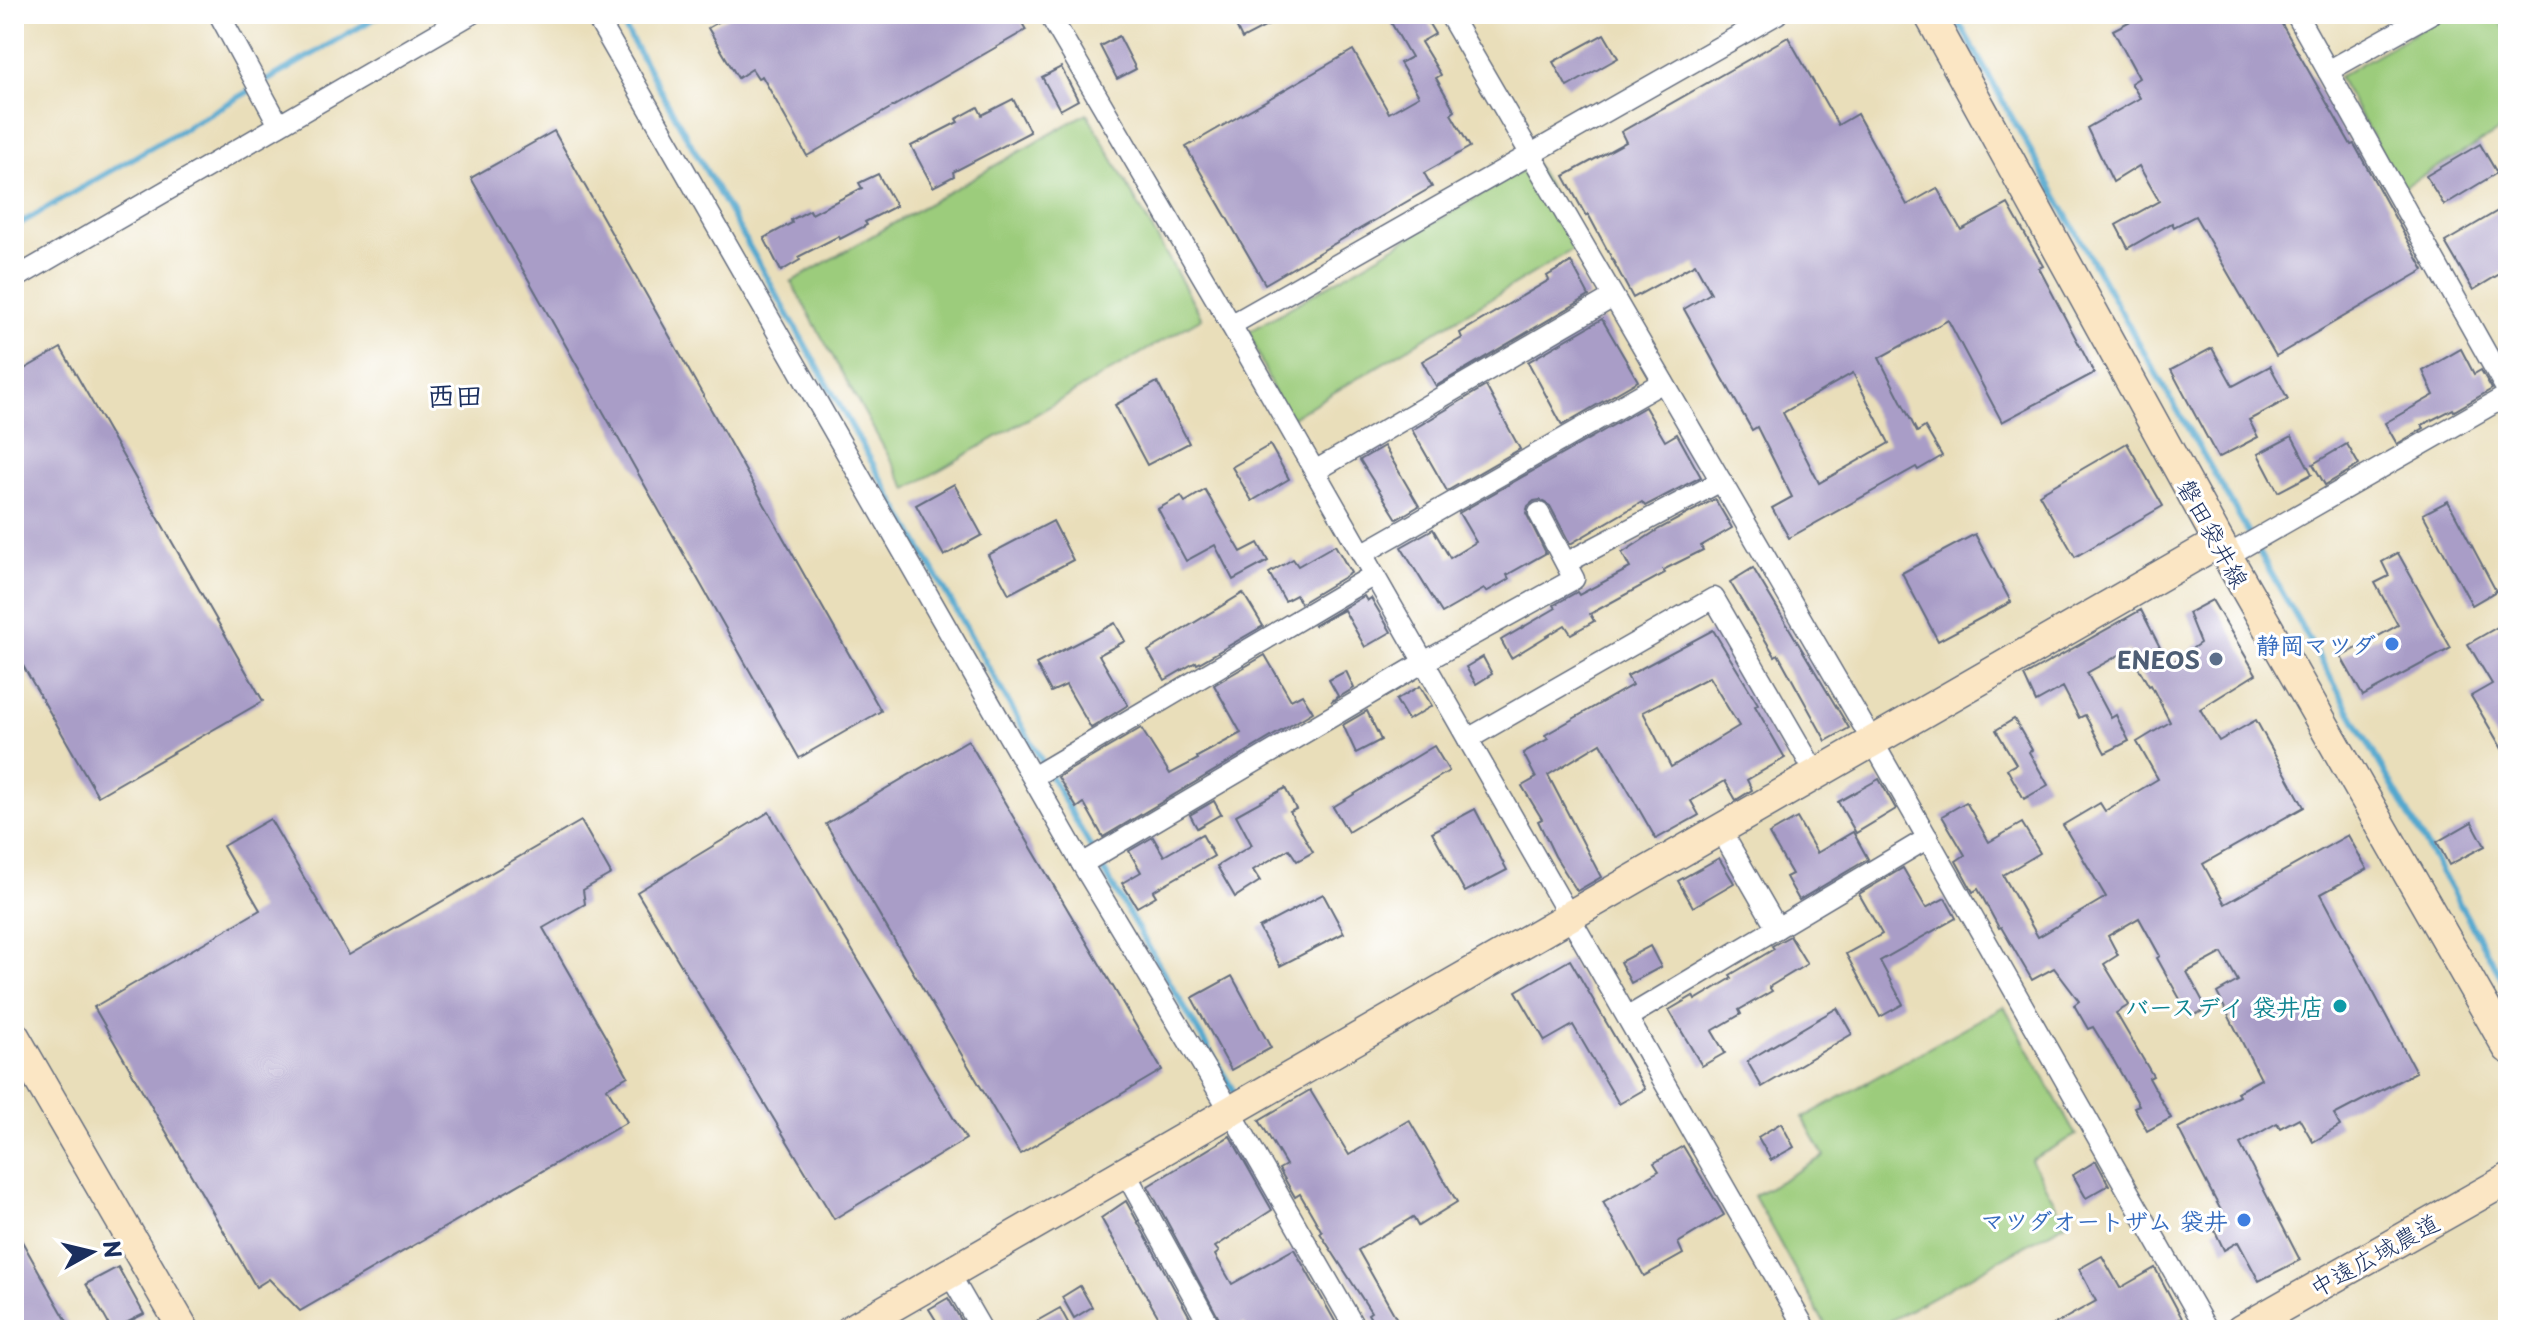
<svg xmlns="http://www.w3.org/2000/svg" width="2522" height="1344" font-family="'Playpen Sans','Klee One',sans-serif">
	<style>
		.green { fill: #9ccc7b; stroke: #5c7e6c; stroke-width: 2 }
		.lines { fill: none; stroke-linecap: round; stroke-linejoin: round }
		.stream { stroke: #52a7ce; stroke-width: 6 }
		.building { fill: #a99dc7; fill-rule: evenodd }
		.street-casing { stroke: #636c7e; stroke-width: 23 }
		.secondary-casing { stroke: #636c7e; stroke-width: 33 }
		.street { stroke: #fff; stroke-width: 20 }
		.secondary { stroke: #fbe6c4; stroke-width: 30 }
		.shop-dot { fill: #3f7fe0; stroke: #fff; stroke-width: 3 }
		.service-dot { fill: #5c6f8a; stroke: #fff; stroke-width: 3 }
		.culture-dot { fill: #0f9aa8; stroke: #fff; stroke-width: 3 }
		.labels { text-anchor: middle; dominant-baseline: central; stroke-width: 6; stroke-linejoin: round; paint-order: stroke }
		.street-label { font-size: 24px; fill: #1b2f5e; stroke: #fff }
		.shop-label { font-size: 24px; font-weight: bold; fill: #366cbe; stroke: #fff; text-anchor: end }
		.service-label { font-size: 24px; font-weight: bold; fill: #4e5e75; stroke: #fff; text-anchor: end }
		.culture-label { font-size: 24px; font-weight: bold; fill: #0d838f; stroke: #fff; text-anchor: end }
		.quarter-label { font-size: 28px; font-weight: bold; fill: #1b2f5e; stroke: #fff }
	</style>
	<rect width="100%" height="100%" fill="#fff"/>
	<filter id="ink" filterUnits="userSpaceOnUse"><feTurbulence type="fractalNoise" baseFrequency=".0125" numOctaves="2"/><feDisplacementMap in="SourceGraphic" scale="16" xChannelSelector="R" yChannelSelector="G"/><feConvolveMatrix kernelMatrix="1 2 1 2 8 2 1 2 1" color-interpolation-filters="sRGB"/></filter>
	<filter id="wash" filterUnits="userSpaceOnUse"><feTurbulence type="fractalNoise" baseFrequency=".006" numOctaves="4" result="noise"/><feDisplacementMap in="SourceGraphic" scale="32" xChannelSelector="R" yChannelSelector="G"/><feGaussianBlur stdDeviation="1.8" result="paint"/><feColorMatrix in="noise" values="0 0 0 0 0 0 0 0 0 0 0 0 0 0 0 0 0 1.4 0 .05"/><feComposite in="paint" operator="in"/></filter>
	<g filter="url(#wash)">
		<rect width="100%" height="100%" fill="#e9deba"/>
		<g class="green">
			<polygon points="2448,14 2496,14 2508,34 2508,126 2402,188 2338,77"/>
			<polygon points="1087,113 1202,318 907,489 791,282"/>
			<polygon points="1535,163 1582,244 1286,421 1249,332"/>
			<polygon points="2004,1006 2076,1135 2031,1160 2066,1223 1873,1330 1828,1330 1754,1196 1824,1156 1803,1118"/>
		</g>
		<g class="lines">
			<g class="stream">
				<polyline points="617,14 1118,895 1237,1097"/>
				<polyline points="1954,14 2139,344 2250,535"/>
				<polyline points="14,227 382,14"/>
				<polyline points="2258,550 2508,989"/>
			</g>
		</g>
		<g id="blocks">
			<g class="building">
				<polygon points="733,14 1017,14 1026,30 807,156 762,76 758,78 752,69 738,78 708,28"/>
				<polygon points="1230,14 1290,14 1242,39"/>
				<polygon points="1386,14 1423,14 1435,34 1421,42 1441,75 1436,78 1455,111 1451,114 1470,147 1424,173 1432,187 1265,284 1186,147 1353,50 1389,113 1419,96 1400,63 1411,57"/>
				<polygon points="2144,14 2276,14 2351,145 2354,144 2424,270 2276,356 2195,216 2174,227 2172,223 2128,248 2116,225 2159,201 2139,166 2113,182 2087,128 2140,98 2131,83 2139,78 2113,30"/>
				<polygon points="1604,34 1618,58 1567,87 1553,62"/>
				<polygon points="1119,36 1136,69 1117,79 1100,46"/>
				<path d="M1788,37L1838,125L1857,114L1907,205L1937,188L1961,230L2008,204L2043,266L2039,268L2094,373L2002,422L1948,320L1879,358L1917,432L1925,427L1942,456L1918,470L1916,467L1789,538L1772,508L1792,497L1757,427L1752,430L1684,309L1711,293L1695,264L1633,298L1588,214L1586,216L1564,176L1626,142L1621,132ZM1853,373L1889,443L1819,483L1783,413Z"/>
				<polygon points="1061,67 1078,100 1060,110 1042,77"/>
				<polygon points="1013,99 1030,132 953,172 954,176 933,187 911,146 958,122 956,119 978,107 982,115"/>
				<polygon points="554,131 881,711 799,758 471,178"/>
				<polygon points="2480,144 2497,173 2444,205 2426,176"/>
				<polygon points="878,174 896,206 865,222 867,225 840,239 839,236 798,257 800,260 781,271 764,238 792,223 791,220 810,210 812,214 862,188 859,183"/>
				<polygon points="2508,205 2508,269 2473,290 2445,242"/>
				<polygon points="1571,262 1589,296 1436,386 1422,361 1462,338 1460,333 1549,280 1547,276"/>
				<polygon points="1602,319 1638,381 1562,425 1528,362"/>
				<polygon points="61,348 263,701 98,796 14,650 14,375"/>
				<polygon points="2212,348 2233,386 2270,366 2288,399 2249,420 2258,437 2218,458 2171,370"/>
				<polygon points="2461,349 2474,374 2481,370 2492,389 2454,411 2453,409 2422,425 2424,428 2397,444 2385,423 2434,395 2423,371"/>
				<polygon points="1157,382 1189,443 1147,465 1115,405"/>
				<polygon points="1486,386 1520,449 1447,491 1412,430"/>
				<polygon points="1645,407 1665,441 1677,434 1701,477 1645,506 1642,502 1570,544 1550,506 1540,500 1534,501 1528,506 1526,513 1546,553 1507,575 1509,579 1486,592 1484,589 1442,613 1401,547 1433,529 1450,558 1476,542 1459,513"/>
				<polygon points="2292,436 2312,474 2278,492 2258,454"/>
				<polygon points="2127,443 2163,506 2075,557 2039,494"/>
				<polygon points="2347,444 2359,465 2325,485 2313,464"/>
				<polygon points="1270,445 1289,479 1252,501 1232,467"/>
				<polygon points="1384,446 1419,506 1397,519 1360,460"/>
				<polygon points="954,484 982,535 944,556 916,505"/>
				<polygon points="1205,490 1241,552 1258,543 1268,561 1233,580 1215,545 1186,561 1158,509 1181,496 1185,502"/>
				<polygon points="1715,499 1732,528 1701,546 1703,550 1663,570 1665,573 1590,614 1594,621 1571,634 1565,625 1511,658 1501,640 1556,608 1554,605 1577,592 1579,595 1630,568 1622,553 1659,529"/>
				<polygon points="2448,501 2496,591 2472,605 2423,514"/>
				<polygon points="1053,521 1073,560 1009,594 988,555"/>
				<polygon points="1975,534 2011,602 1938,641 1902,573"/>
				<polygon points="1335,545 1351,573 1301,603 1296,595 1285,601 1269,573 1293,559 1298,566"/>
				<polygon points="2398,553 2451,648 2363,696 2341,657 2398,625 2375,583 2389,576 2382,562"/>
				<polygon points="1753,568 1849,728 1826,741 1778,654 1775,656 1730,582"/>
				<polygon points="1243,593 1263,626 1197,664 1196,662 1165,680 1148,651"/>
				<polygon points="1364,596 1367,601 1371,598 1391,632 1365,647 1344,610 1313,626"/>
				<polygon points="2212,600 2256,674 2200,709 2219,741 2256,720 2304,807 2203,864 2225,904 2348,835 2367,869 2321,894 2416,1072 2334,1115 2340,1126 2313,1142 2299,1118 2280,1128 2277,1123 2240,1144 2300,1260 2259,1281 2238,1242 2224,1250 2214,1229 2227,1222 2178,1128 2239,1096 2237,1092 2261,1079 2217,993 2238,981 2222,953 2187,972 2207,1009 2190,1017 2157,958 2160,956 2139,918 2108,936 2118,955 2104,964 2129,1005 2116,1013 2153,1076 2149,1078 2171,1118 2147,1131 2134,1107 2139,1105 2114,1061 2093,1027 2088,1029 2074,1005 2079,1001 2054,968 2032,980 2001,927 1999,928 1978,889 1973,892 1956,861 1965,855 1942,816 1966,802 1989,842 2022,823 2040,853 2003,875 2038,937 2106,897 2063,825 2100,803 2105,811 2158,779 2137,742 2170,722 2151,685 2149,686 2128,650 2087,673 2111,718 2116,715 2129,741 2105,753 2085,715 2079,718 2063,687 2036,702 2024,676 2141,610 2169,665 2200,643 2188,613"/>
				<polygon points="2508,621 2508,759 2471,696 2492,684 2468,644"/>
				<polygon points="1115,623 1125,641 1099,655 1128,705 1091,728 1066,685 1051,692 1036,664"/>
				<path d="M1713,630L1758,704L1755,706L1785,758L1747,780L1752,790L1736,800L1725,781L1691,801L1699,815L1656,839L1601,743L1548,775L1601,877L1577,891L1555,856L1538,821L1542,819L1522,786L1536,778L1523,753L1548,739L1545,735L1632,685L1627,676ZM1709,677L1739,726L1671,767L1643,712Z"/>
				<polygon points="1265,655 1291,700 1302,694 1313,712 1103,837 1084,803 1077,808 1058,777 1141,728 1170,774 1198,759 1197,757 1241,733 1214,685"/>
				<polygon points="1483,657 1492,674 1476,684 1466,667"/>
				<polygon points="1346,671 1354,688 1331,702 1338,696 1329,680"/>
				<polygon points="1420,686 1432,706 1408,720 1396,700"/>
				<polygon points="1367,711 1381,740 1356,753 1343,725"/>
				<polygon points="2014,719 2032,750 2029,752 2048,785 2024,799 2007,769 2016,764 1996,730"/>
				<polygon points="968,740 1162,1070 1020,1154 826,824"/>
				<polygon points="1434,746 1449,771 1348,832 1333,807"/>
				<polygon points="1879,779 1896,809 1856,833 1838,802"/>
				<polygon points="1285,788 1296,809 1290,812 1313,852 1297,861 1289,849 1253,870 1260,881 1235,897 1217,866 1252,845 1236,815"/>
				<polygon points="1214,801 1221,814 1197,828 1190,815"/>
				<polygon points="1475,809 1507,870 1465,892 1432,832"/>
				<polygon points="769,812 966,1139 834,1219 637,892"/>
				<polygon points="1797,818 1817,853 1853,832 1868,859 1799,900 1786,877 1792,874 1769,834"/>
				<polygon points="270,819 349,955 581,821 611,874 583,890 585,904 543,928 628,1076 607,1088 627,1122 300,1311 269,1279 256,1287 94,1007 260,910 223,846"/>
				<polygon points="2472,822 2485,846 2449,865 2437,842"/>
				<polygon points="1202,834 1214,856 1153,891 1156,896 1137,907 1122,883 1141,872 1129,851 1153,837 1164,856"/>
				<polygon points="1719,858 1734,883 1693,907 1678,881"/>
				<polygon points="1903,868 1926,908 1945,898 1956,918 1880,961 1903,1004 1880,1017 1846,954 1882,934 1859,894"/>
				<polygon points="1323,894 1344,933 1280,966 1259,928"/>
				<polygon points="1790,936 1807,964 1769,987 1772,991 1739,1010 1741,1014 1712,1031 1725,1053 1702,1066 1669,1010 1693,996 1695,1000 1732,978 1730,975 1774,949 1772,946"/>
				<polygon points="1650,946 1661,967 1631,983 1620,962"/>
				<polygon points="1570,960 1645,1089 1619,1104 1573,1025 1545,1041 1516,991"/>
				<polygon points="1232,976 1271,1048 1231,1070 1192,998"/>
				<polygon points="1837,1008 1852,1034 1762,1087 1747,1061"/>
				<polygon points="1310,1090 1349,1155 1409,1120 1457,1202 1418,1226 1413,1217 1358,1250 1403,1330 1378,1330 1368,1314 1371,1312 1320,1233 1322,1232 1300,1194 1295,1197 1279,1169 1286,1165 1259,1120"/>
				<polygon points="1781,1123 1794,1147 1771,1160 1758,1137"/>
				<polygon points="1230,1136 1272,1210 1215,1247 1219,1252 1215,1255 1232,1284 1294,1249 1340,1330 1248,1330 1244,1323 1232,1330 1225,1330 1148,1186"/>
				<polygon points="1683,1146 1724,1215 1678,1243 1683,1254 1644,1276 1603,1202 1659,1171 1654,1163"/>
				<polygon points="2096,1161 2109,1185 2086,1198 2073,1175"/>
				<polygon points="1126,1201 1197,1330 1166,1330 1101,1218"/>
				<polygon points="14,1227 56,1302 72,1330 14,1330"/>
				<polygon points="2102,1256 2120,1288 2155,1268 2182,1318 2160,1330 2044,1330 2096,1301 2079,1269"/>
				<polygon points="118,1267 144,1314 112,1330 86,1284"/>
				<polygon points="1080,1286 1092,1307 1074,1318 1062,1297"/>
				<polygon points="948,1298 967,1330 942,1330 929,1309"/>
				<polygon points="1060,1308 1072,1330 1021,1330"/>
			</g>
		</g>
	</g>
	<g filter="url(#ink)">
		<use href="#blocks" fill-opacity="0" stroke="#636c7e" stroke-width="2"/>
		<g class="lines">
			<defs>
				<g id="street">
					<polyline points="219,14 279,125"/>
					<polyline points="595,14 1082,864 1231,1112 1356,1330"/>
					<polyline points="1049,14 1231,325 1806,1330"/>
					<polyline points="1449,14 1873,742 2207,1330"/>
					<polyline points="2296,14 2508,392"/>
					<polyline points="2328,71 2430,14"/>
					<polyline points="14,279 471,14"/>
					<polyline points="1231,325 1777,14"/>
					<polyline points="1315,471 1613,297"/>
					<polyline points="1362,554 1663,382"/>
					<polyline points="2227,556 2508,395"/>
					<polyline points="1566,563 1721,481"/>
					<polyline points="1468,739 1714,598 1816,774"/>
					<polyline points="1033,777 1374,575"/>
					<polyline points="1720,829 1777,928"/>
					<polyline points="1082,864 1424,662 1574,579 1539,513"/>
					<polyline points="1628,1017 1928,838"/>
					<polyline points="1125,1172 1212,1330"/>
					<polyline points="949,1273 982,1330"/>
				</g>
				<g id="secondary">
					<polyline points="1929,14 2219,542 2508,1048"/>
					<polyline points="14,1036 184,1330"/>
					<polyline points="851,1330 2219,542"/>
					<polyline points="2241,1330 2508,1179"/>
				</g>
			</defs>
			<use href="#street" class="street-casing"/>
			<use href="#secondary" class="secondary-casing"/>
			<use href="#street" class="street"/>
			<use href="#secondary" class="secondary"/>
		</g>
	</g>
	<g class="shop-dot">
		<circle cx="2392" cy="644" r="8"/>
		<circle cx="2244" cy="1220" r="8"/>
	</g>
	<circle class="service-dot" cx="2216" cy="659" r="8"/>
	<circle class="culture-dot" cx="2340" cy="1006" r="8"/>
	<g class="labels">
		<g class="street-label">
			<text transform="translate(2214 533) rotate(61)">磐田袋井線</text>
			<text transform="translate(2374 1254) rotate(-29)">中遠広域農道</text>
		</g>
		<g class="shop-label">
			<text x="2376" y="644">静岡マツダ</text>
			<text x="2228" y="1220">マツダオートザム 袋井</text>
		</g>
		<g class="service-label">
			<text x="2200" y="659">ENEOS</text>
		</g>
		<g class="culture-label">
			<text x="2324" y="1006">バースデイ 袋井店</text>
		</g>
		<g class="quarter-label">
			<text x="455" y="394">西田</text>
		</g>
	</g>
	<rect width="2522" height="1344" fill="none" stroke="#fff" stroke-width="48"/>
	<g transform="translate(92 1252) rotate(82)" stroke="#ffffff" stroke-width="6" paint-order="stroke">
	<path d="M0-6L14 30L0 20L-14 30Z" fill="#1b2f5e"/>
	<text y="-12" font-size="22" font-weight="bold" text-anchor="middle" fill="#1b2f5e">N</text>
	</g>
</svg>
